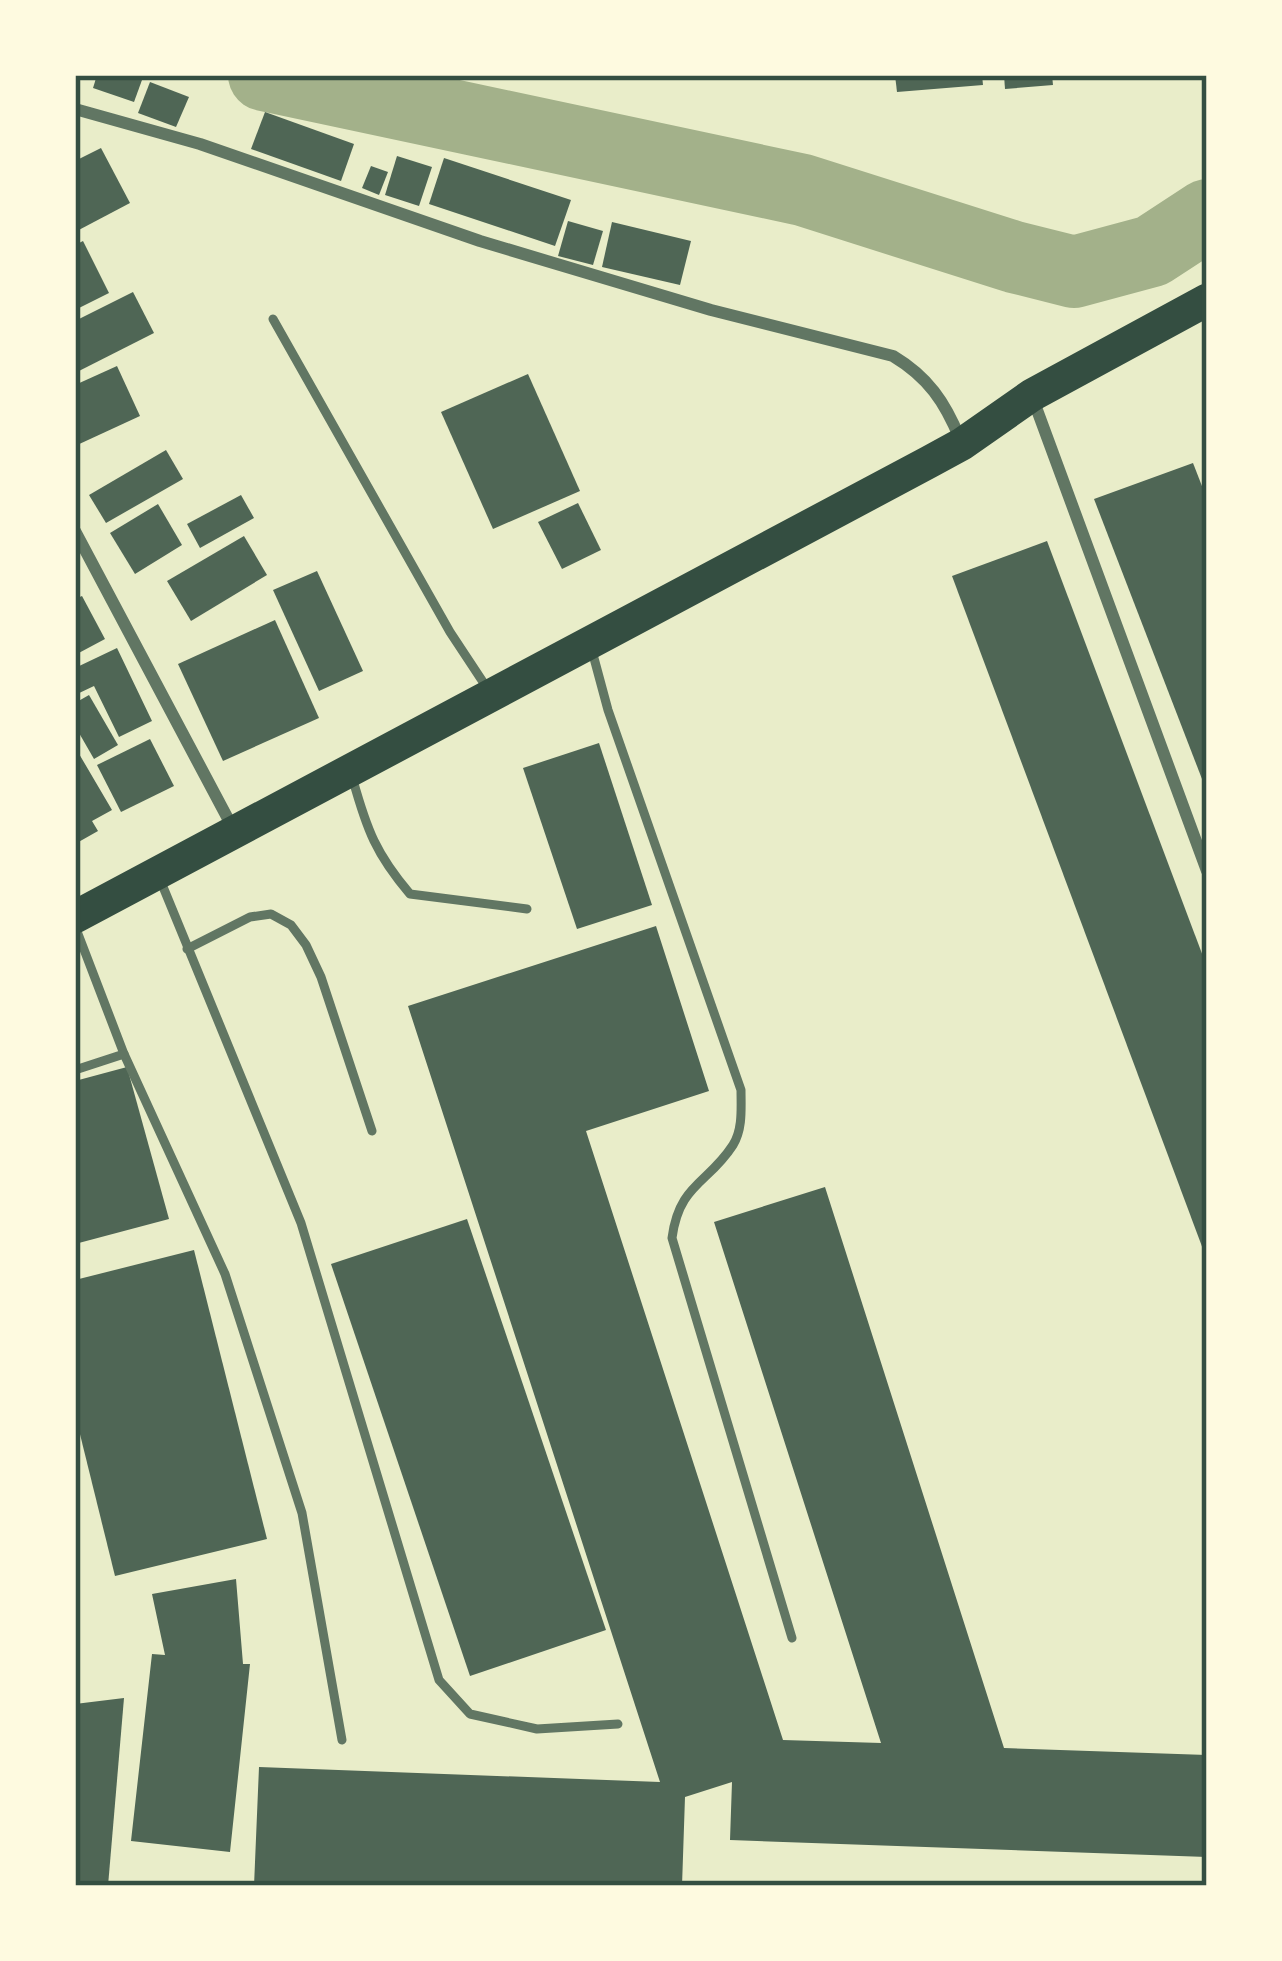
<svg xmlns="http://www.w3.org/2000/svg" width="1282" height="1961" font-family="Raleway,sans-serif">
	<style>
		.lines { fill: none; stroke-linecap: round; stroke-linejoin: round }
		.river { stroke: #a3b18a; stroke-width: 72 }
		.building { fill: #4f6655 }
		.service { stroke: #617663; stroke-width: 9 }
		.minor { stroke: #617663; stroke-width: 12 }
		.trunk { stroke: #344e41; stroke-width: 33 }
		.neatline { fill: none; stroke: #344e41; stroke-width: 4.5 }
	</style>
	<rect width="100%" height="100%" fill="#e9edc9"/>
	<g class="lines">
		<polyline class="river" points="264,75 803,190 1014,257 1074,272 1152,251 1207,215"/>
	</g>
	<g class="building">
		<polygon points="97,75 129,75 142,80 134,102 93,88"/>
		<polygon points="895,75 982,75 983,85 897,92"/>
		<polygon points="1004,75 1052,75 1053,85 1005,89"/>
		<polygon points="150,82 189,97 176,127 138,113"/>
		<polygon points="265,112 354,144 341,181 251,149"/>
		<polygon points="101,148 130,203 75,232 75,161"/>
		<polygon points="397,156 432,167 419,206 385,195"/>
		<polygon points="444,158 571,200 555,246 429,204"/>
		<polygon points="371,166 388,172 379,195 362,188"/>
		<polygon points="568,221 603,231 593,265 558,256"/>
		<polygon points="612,222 691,241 680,285 602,267"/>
		<polygon points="83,241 109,293 75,310 75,245"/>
		<polygon points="133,292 154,333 75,373 75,321"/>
		<polygon points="117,366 140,416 75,446 75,385"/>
		<polygon points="528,374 580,491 493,529 441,412"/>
		<polygon points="166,450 183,479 106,523 89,495"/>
		<polygon points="1193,463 1207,499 1207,792 1094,499"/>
		<polygon points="241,495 254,518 200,548 187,524"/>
		<polygon points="578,503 601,550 562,569 538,522"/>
		<polygon points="158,504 182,545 135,574 110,533"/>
		<polygon points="244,536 267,575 191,621 167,581"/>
		<polygon points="1047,541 1207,967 1207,1260 952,576"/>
		<polygon points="317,571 363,671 319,691 273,590"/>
		<polygon points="82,596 105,639 75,655 75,599"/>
		<polygon points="275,620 319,718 223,761 178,664"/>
		<polygon points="117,648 152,721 119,737 94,686 75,695 75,668"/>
		<polygon points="89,695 118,745 94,759 75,726 75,703"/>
		<polygon points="150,739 174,786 121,812 97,765"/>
		<polygon points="599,743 652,905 577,929 523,768"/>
		<polygon points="75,747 112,810 92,821 98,831 75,844"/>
		<polygon points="656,926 709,1091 586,1131 783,1740 881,1743 714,1222 825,1187 1004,1748 1207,1755 1207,1857 730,1840 732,1782 685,1797 682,1886 254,1886 259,1767 660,1782 408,1006"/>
		<polygon points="127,1067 169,1219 75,1244 75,1081"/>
		<polygon points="467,1219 606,1630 470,1676 331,1264"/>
		<polygon points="194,1250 267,1539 115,1576 75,1414 75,1280"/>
		<polygon points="236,1579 243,1664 250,1664 230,1852 131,1841 152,1654 165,1655 152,1594"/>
		<polygon points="124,1698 108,1886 75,1886 75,1704"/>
	</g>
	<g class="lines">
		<g class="service">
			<polyline points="273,319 450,632 487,688"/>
			<path d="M591,647L608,710L741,1090C741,1108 743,1129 733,1145C708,1184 679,1184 672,1238L792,1638"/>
			<path d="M353,780C367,830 376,854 410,894L527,909"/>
			<polyline points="159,877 301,1223 439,1680 470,1714 537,1729 618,1724"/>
			<polyline points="75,926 124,1054 225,1274 302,1513 342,1740"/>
			<polyline points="187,949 250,917 271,914 291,925 306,945 321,977 372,1131"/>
			<polyline points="75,1070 124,1054"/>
		</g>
		<g class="minor">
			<path d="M75,109L200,144L480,241L711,310L893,356C928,377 945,402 960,439"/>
			<polyline points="1033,399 1207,871"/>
			<polyline points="75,531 235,832"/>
		</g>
		<polyline class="trunk" points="75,917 929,462 962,444 1032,395 1207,300"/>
	</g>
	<rect width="1282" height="1961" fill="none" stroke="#fefae0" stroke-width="156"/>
	<rect x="78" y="78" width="1126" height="1805" class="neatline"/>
</svg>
